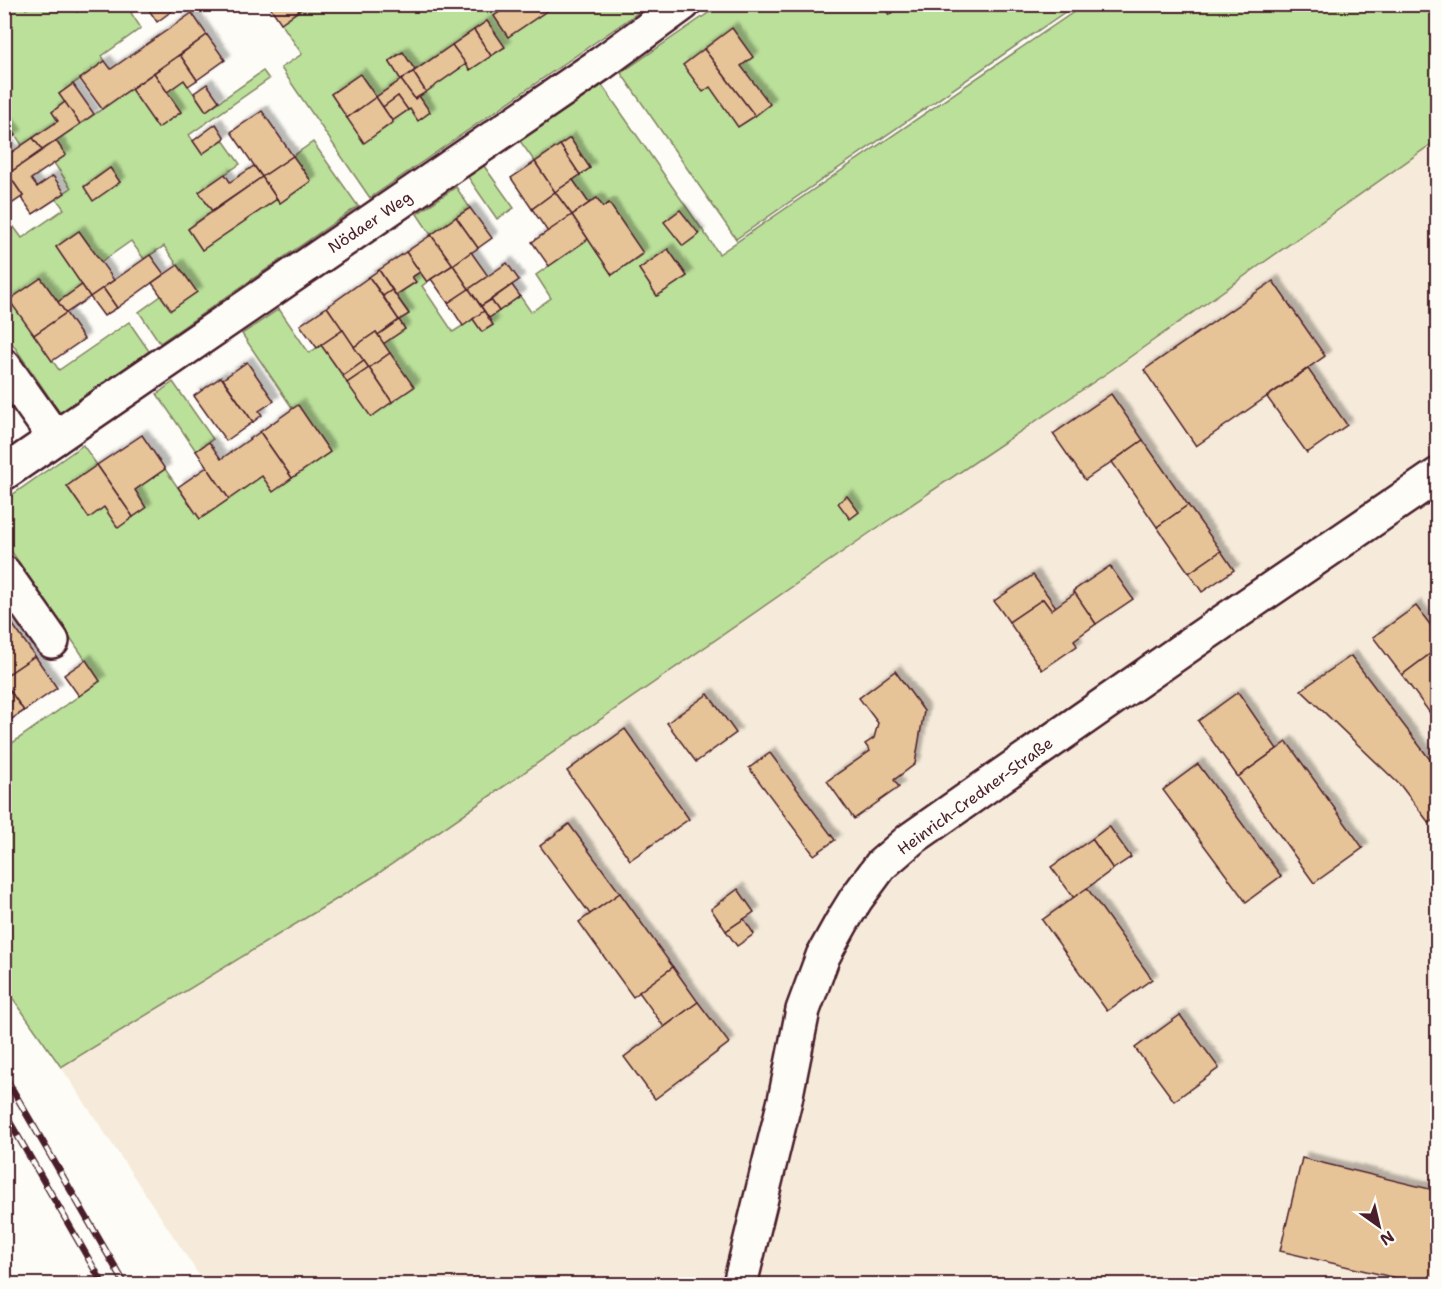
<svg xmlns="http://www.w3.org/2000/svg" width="1442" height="1289" font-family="'Shantell Sans',sans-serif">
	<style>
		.built { fill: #f6ebda }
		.green { fill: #bbe09a; stroke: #828062; stroke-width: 1.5; fill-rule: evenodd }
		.building { fill: #e7c398; stroke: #4a1f2b; stroke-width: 1.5; filter: url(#shadow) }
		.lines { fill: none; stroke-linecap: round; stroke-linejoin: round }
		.minor-casing { stroke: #4a1f2b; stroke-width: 38 }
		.minor { stroke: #fdfcf7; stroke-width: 33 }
		.rail-casing { stroke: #4a1f2b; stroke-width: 7 }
		.rail { stroke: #fdfcf7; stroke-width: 4.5; stroke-dasharray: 14; stroke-linecap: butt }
		.labels { text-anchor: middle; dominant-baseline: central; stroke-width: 4.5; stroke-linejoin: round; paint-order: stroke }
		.street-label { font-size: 16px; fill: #4a1f2b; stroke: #fdfcf7 }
	</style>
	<defs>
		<filter id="shadow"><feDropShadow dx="5.5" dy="-5.5" stdDeviation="1.5" flood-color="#0004"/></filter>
	</defs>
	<rect width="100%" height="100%" fill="#fdfcf7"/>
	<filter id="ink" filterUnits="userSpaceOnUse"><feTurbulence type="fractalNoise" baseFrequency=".0167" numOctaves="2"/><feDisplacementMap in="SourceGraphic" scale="12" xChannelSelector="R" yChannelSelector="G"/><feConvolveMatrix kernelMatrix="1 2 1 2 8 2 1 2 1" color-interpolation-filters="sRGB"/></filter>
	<g filter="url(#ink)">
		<polygon class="built" points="1437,140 1437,1284 205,1284 61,1067 373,877 874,530 1110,371"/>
		<g class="green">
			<polygon points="4,5 23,5 26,9 33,5 72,5 77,12 88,5 143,5 131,13 141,28 102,56 105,61 59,94 65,102 52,112 58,121 22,145 5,119 5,30 11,25 5,15"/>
			<path d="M308,5H511L494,16L508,37L555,5H649L370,198L281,68L302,54L281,23ZM487,21L504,47L470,70L466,64L419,96L430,112L419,120L410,109L392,121L393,123L364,142L331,94L360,74L376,97L401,80L389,61L402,52L415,70Z"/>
			<polygon points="720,5 1075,5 736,239 621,73"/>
			<path d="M1084,5H1437V140L1110,371L874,530L373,877L61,1067L5,987L4,749L100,681L5,542V500L83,445L97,465L67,487L89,518L104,507L118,527L146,508L135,490L165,469L200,519L262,476L273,491L330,452L298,406L293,409L242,334L279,309L309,353L321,345L371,416L413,387L383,344L405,329L399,320L409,313L396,295L416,282L412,277L420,272L427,282L422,286L453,332L473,319L482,332L493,325L489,318L520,296L531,312L551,298L536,275L588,239L612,275L643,254L609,203L603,207L596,198L589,203L573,180L590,168L570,138L535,162L520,141L602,85L719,254ZM668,249L687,276L657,296L639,269Z"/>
			<path d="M263,71L269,79L189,135L202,154L223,140L240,164L199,192L212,211L188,229L202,250L276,199L280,203L311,181L293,156L313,142L358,206L160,343L139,312L161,296L171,310L196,292L164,246L144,259L131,241L101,262L79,231L56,247L82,285L58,302L41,278L10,300L59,370L129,322L149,351L60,413L5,333L4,228L11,223L22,238L64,209L56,198L71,188L54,163L66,155L56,141L131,89L158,128L181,112L167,92L184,80L206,111ZM110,168L120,182L93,200L84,186Z"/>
			<polygon points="484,166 514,208 497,219 468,177"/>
			<polygon points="456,187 470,208 431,235 417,214"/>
			<polygon points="173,382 213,439 196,451 157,394"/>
		</g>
		<g class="building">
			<polygon points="145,4 181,4 157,22"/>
			<polygon points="268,4 308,4 281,23"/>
			<polygon points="511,4 544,4 548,10 508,37 494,16"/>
			<polygon points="882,4 904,4 889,15"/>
			<polygon points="192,13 207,35 102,109 80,79 105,61 111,69"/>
			<polygon points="487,21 505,47 491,56 474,30"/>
			<polygon points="732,28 753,57 741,66 770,104 755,116 704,49"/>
			<polygon points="474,30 491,56 470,70 452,45"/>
			<polygon points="207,35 225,60 197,80 180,55"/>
			<polygon points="452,45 466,64 426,92 413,72"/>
			<polygon points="704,49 755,116 738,127 710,87 703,92 683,65"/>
			<polygon points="403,52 415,70 401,80 389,61"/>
			<polygon points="180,55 197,80 188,86 184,80 167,92 154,73"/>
			<polygon points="413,72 426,92 415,99 401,80"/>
			<polygon points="154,73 181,112 158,128 131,89"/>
			<polygon points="360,74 376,97 347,118 331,94"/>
			<polygon points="401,80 415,99 419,96 430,112 418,121 410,109 408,110 398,96 383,107 376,97"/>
			<polygon points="73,84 94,114 80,124 59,94"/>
			<polygon points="207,84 219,101 206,111 194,93"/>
			<polygon points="398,96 408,110 392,121 383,107"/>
			<polygon points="376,97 393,122 364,143 347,118"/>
			<polygon points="65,102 80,124 42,150 33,138 58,121 52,112"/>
			<polygon points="262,111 293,156 262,177 231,132"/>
			<polygon points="4,119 16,135 4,143"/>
			<polygon points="216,124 225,138 202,154 193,141"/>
			<polygon points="33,138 42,150 8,174 4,168 4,148 8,146 12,152"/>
			<polygon points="570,138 590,168 580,175 560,145"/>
			<polygon points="56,141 66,155 31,179 37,187 53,176 65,193 33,214 21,197 23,196 8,174"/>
			<polygon points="560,145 580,175 555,192 535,162"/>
			<polygon points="293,156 311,181 280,203 262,177"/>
			<polygon points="535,162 555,192 532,209 511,178"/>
			<polygon points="254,166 262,177 212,211 199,192 225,174 230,182"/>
			<polygon points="110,168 120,182 93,201 84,187"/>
			<polygon points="8,174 23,196 4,209 4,176"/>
			<polygon points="262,177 277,199 202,250 188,229"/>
			<polygon points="573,180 589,203 572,215 555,192"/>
			<polygon points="555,192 572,215 548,232 532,209"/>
			<polygon points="597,198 603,207 609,203 643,253 612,275 572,215"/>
			<polygon points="470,208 492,238 478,248 456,217"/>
			<polygon points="680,210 699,234 683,246 664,222"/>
			<polygon points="572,215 588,239 549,266 532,242"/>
			<polygon points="456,217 478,248 453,265 431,235"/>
			<polygon points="79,231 114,280 90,297 56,247"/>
			<polygon points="431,235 453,265 427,282 406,252"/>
			<polygon points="668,249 687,276 657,296 639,269"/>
			<polygon points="406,252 420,272 412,277 416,282 396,295 379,270"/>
			<polygon points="471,252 488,276 469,289 453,265"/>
			<polygon points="150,255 164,274 117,308 103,288"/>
			<polygon points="507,263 519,280 481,306 469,289"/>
			<polygon points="178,265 197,292 171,310 152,283"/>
			<polygon points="453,265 469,289 448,303 431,279"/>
			<polygon points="379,270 392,290 383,296 369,277"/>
			<polygon points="369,277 399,320 378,335 376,332 354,347 327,307"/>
			<polygon points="41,278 66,313 34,335 9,300"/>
			<polygon points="1273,281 1325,356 1196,446 1144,370"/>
			<polygon points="82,285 90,297 66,313 58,302"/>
			<polygon points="512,285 520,296 499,311 491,300"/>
			<polygon points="103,288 117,308 104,316 90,297"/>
			<polygon points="469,289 484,311 463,326 448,303"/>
			<polygon points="392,290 409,314 399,320 383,296"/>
			<polygon points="491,300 499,311 489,318 481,306"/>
			<polygon points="327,307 343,330 317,348 300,325"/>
			<polygon points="484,311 493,325 482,332 473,319"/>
			<polygon points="66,313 84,339 52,361 34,335"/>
			<polygon points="399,320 405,329 383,344 378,335"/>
			<polygon points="343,330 364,361 343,376 321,345"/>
			<polygon points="376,332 390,353 369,368 354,347"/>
			<polygon points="390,353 414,387 392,402 369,368"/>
			<polygon points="364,361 369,368 347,383 343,376"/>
			<polygon points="247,362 274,401 259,411 262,415 253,422 223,379"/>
			<polygon points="369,368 392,402 371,417 347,383"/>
			<polygon points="1308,369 1347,425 1307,453 1267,397"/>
			<polygon points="221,377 253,422 226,441 194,396"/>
			<polygon points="1111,394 1143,440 1085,480 1053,434"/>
			<polygon points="298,405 330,452 292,478 260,432"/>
			<polygon points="260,432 292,478 273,492 262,476 229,499 196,451 209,442 221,459"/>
			<polygon points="142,435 165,469 135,490 146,508 133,517 97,465"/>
			<polygon points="1143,440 1188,505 1157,527 1112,462"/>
			<polygon points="97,465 133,517 118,528 104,507 89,518 67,486"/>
			<polygon points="207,467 229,499 200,519 178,487"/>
			<polygon points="847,496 859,512 850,519 838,503"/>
			<polygon points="1188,505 1221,551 1189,573 1157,527"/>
			<polygon points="1221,551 1234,570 1202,592 1189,573"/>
			<polygon points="1110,566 1133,599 1096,624 1073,591"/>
			<polygon points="1033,575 1056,607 1051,610 1043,599 1009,622 994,601"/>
			<polygon points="1075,593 1096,624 1074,640 1077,646 1042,670 1009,622 1043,599 1051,610"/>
			<polygon points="1416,606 1438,635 1438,648 1402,675 1373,637"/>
			<polygon points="13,625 35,656 4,677 4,630"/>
			<polygon points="1438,648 1438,724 1402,675"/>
			<polygon points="35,656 57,688 24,711 4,682 4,677"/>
			<polygon points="1351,656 1438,770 1438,818 1429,823 1401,786 1301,690"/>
			<polygon points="86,660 100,681 79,696 64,675"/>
			<polygon points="895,671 924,711 915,764 894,780 899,787 854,819 827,781 870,751 865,744 874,738 878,723 859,698"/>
			<polygon points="4,682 24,711 4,724"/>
			<polygon points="1238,692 1277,749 1238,777 1198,721"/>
			<polygon points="708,694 736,733 696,762 667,723"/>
			<polygon points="625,729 689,819 630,860 567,771"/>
			<polygon points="1287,742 1363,848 1314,883 1238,777"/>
			<polygon points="770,753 835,840 814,855 749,768"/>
			<polygon points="1198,764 1281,876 1246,902 1163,790"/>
			<polygon points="569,824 620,893 590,914 540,846"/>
			<polygon points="1109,826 1131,857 1113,869 1092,839"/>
			<polygon points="1092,839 1113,869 1074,898 1051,867"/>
			<polygon points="1087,888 1152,979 1107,1011 1042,920"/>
			<polygon points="738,889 754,912 726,931 711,909"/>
			<polygon points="620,893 673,967 633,997 579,922"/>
			<polygon points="744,919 754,934 737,946 726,931"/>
			<polygon points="673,967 698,1002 664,1027 639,992"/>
			<polygon points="698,1002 729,1043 655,1099 624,1057"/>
			<polygon points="1180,1015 1219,1068 1174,1101 1135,1048"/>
			<polygon points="1302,1158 1438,1191 1438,1284 1422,1284 1280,1251"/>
		</g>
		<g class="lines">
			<defs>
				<g id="minor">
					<polyline points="4,366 55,438"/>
					<polyline points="4,473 602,63 683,4"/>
					<polyline points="4,573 52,641"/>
					<polyline points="740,1284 785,1100 803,1010 823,956 843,920 856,899 881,865 911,839 981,790 1192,643 1438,475"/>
				</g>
			</defs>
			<use href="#minor" class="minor-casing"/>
			<use href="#minor" class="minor"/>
			<defs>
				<g id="rail">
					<polyline points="4,1075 125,1284"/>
					<polyline points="4,1112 103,1284"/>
				</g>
			</defs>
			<use href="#rail" class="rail-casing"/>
			<use href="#rail" class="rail"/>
		</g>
	</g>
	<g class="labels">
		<g class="street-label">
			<text transform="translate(370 222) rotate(-34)">Nödaer Weg</text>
			<text transform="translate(975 796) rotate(-36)">Heinrich-Credner-Straße</text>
		</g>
	</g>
	<rect width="1442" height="1289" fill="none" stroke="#fdfcf7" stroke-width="24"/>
	<rect x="12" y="12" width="1418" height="1265" fill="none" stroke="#4a1f2b" stroke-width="2" filter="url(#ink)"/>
	<g transform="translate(1379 1226) rotate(146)" stroke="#fdfcf7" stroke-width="4.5" paint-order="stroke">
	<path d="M0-4.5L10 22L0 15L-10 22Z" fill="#4a1f2b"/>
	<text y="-9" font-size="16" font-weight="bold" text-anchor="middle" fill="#4a1f2b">N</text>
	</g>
</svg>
